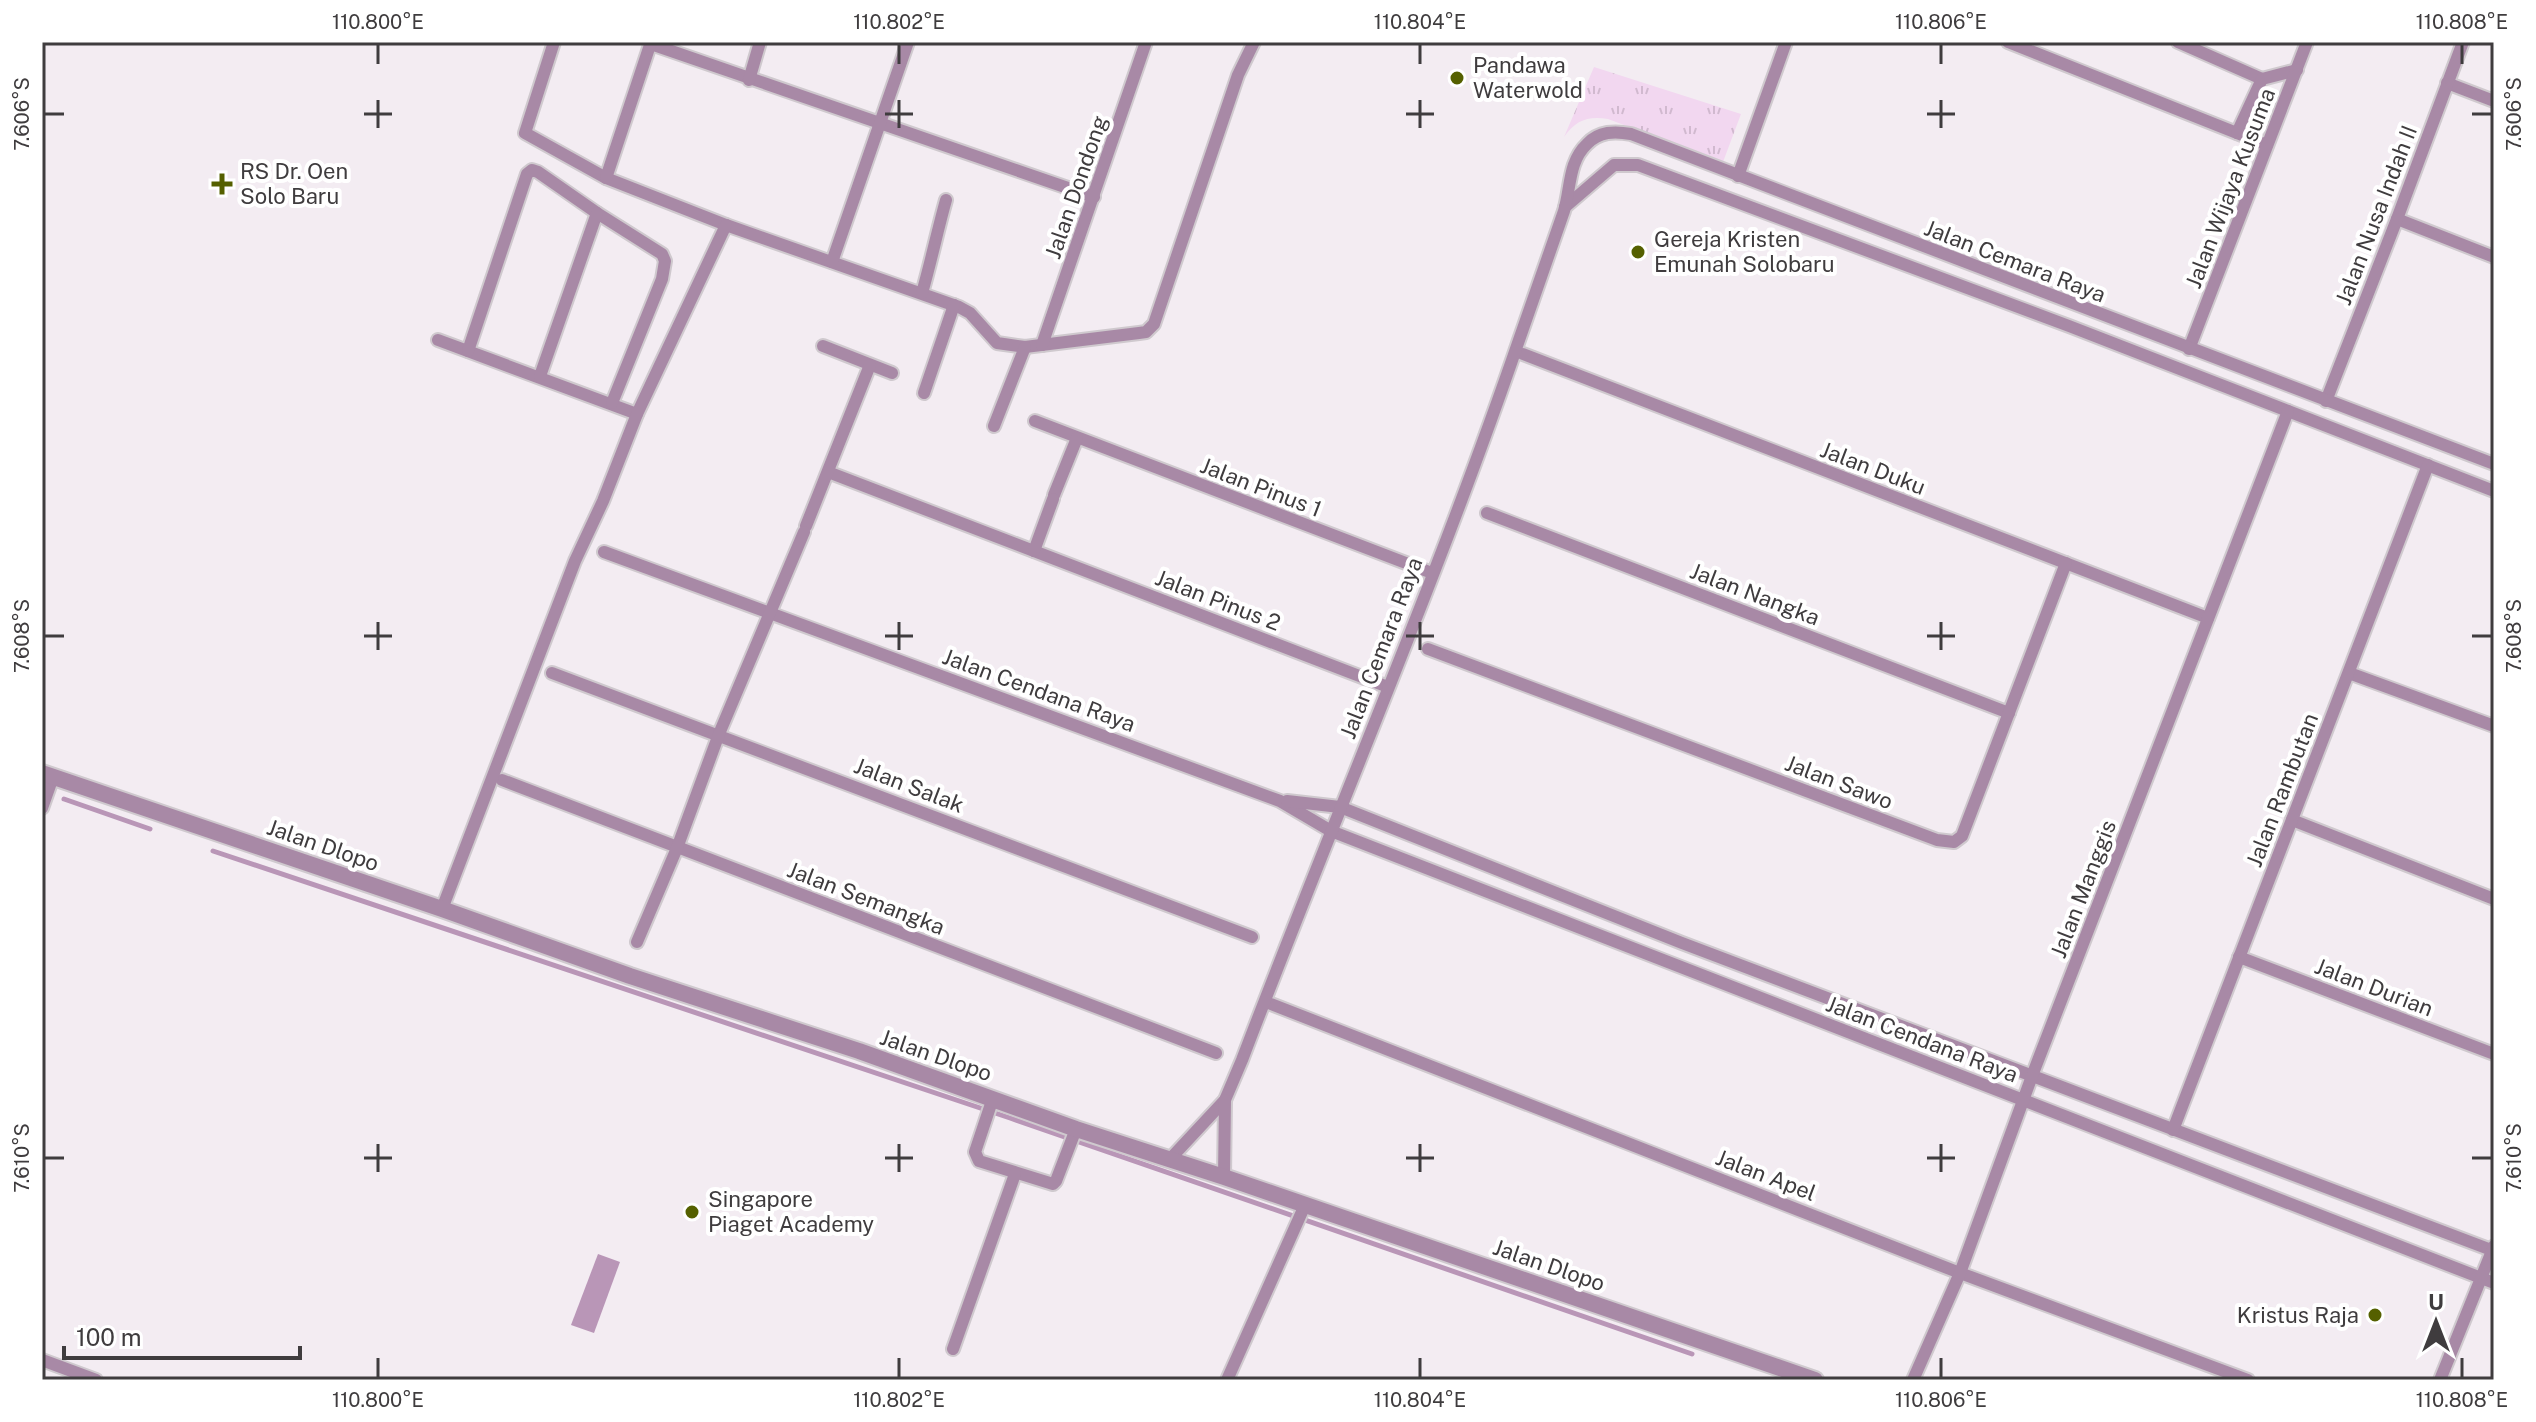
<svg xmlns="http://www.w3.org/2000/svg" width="2536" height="1422" font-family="'Public Sans',sans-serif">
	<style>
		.park { fill: url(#park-tufts) }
		.water { fill: #b996b7 }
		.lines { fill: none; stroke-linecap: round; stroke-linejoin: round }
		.stream { stroke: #b996b7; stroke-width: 5 }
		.minor-casing { stroke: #cfc9ce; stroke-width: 16 }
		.tertiary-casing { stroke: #cfc9ce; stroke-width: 20 }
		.minor { stroke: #a889a6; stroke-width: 12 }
		.tertiary { stroke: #a889a6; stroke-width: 16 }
		.ticks { fill: none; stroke: #3f3c3e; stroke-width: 3 }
		.poi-dot { fill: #556000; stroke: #fff; stroke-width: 3 }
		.labels { text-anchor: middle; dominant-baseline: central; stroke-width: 8; stroke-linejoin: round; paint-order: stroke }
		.poi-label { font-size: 22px; fill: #3f3c3e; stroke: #fff; text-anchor: start }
		.street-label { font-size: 22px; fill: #3f3c3e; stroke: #fff }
		.neatline { fill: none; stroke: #3f3c3e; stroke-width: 3 }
		.ticks-label { font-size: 20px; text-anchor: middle; fill: #3f3c3e }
	</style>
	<defs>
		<pattern id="park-tufts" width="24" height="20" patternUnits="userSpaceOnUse" patternTransform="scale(2)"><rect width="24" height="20" fill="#f2d7f0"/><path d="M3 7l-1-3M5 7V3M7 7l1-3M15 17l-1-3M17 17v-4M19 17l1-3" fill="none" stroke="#d1b9cf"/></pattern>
	</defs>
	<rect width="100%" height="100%" fill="#f3ecf2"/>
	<path class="park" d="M1594,67L1741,114L1723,162L1608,119C1588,116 1576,120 1564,137Z"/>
	<polygon class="water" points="598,1254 620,1262 594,1333 571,1325"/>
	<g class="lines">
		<g class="stream">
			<polyline points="64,799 150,829"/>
			<polyline points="213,851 1010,1118 1692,1354"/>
		</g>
		<defs>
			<g id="minor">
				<polyline points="554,42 525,133 606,178 726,225 959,307 970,313 997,343 1025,347 1139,333 1146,332 1154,324 1238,75 1254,42"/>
				<polyline points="2008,42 2267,145"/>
				<polyline points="2178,42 2262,79"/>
				<polyline points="651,44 1094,197"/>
				<polyline points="749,80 760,42"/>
				<polyline points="2447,83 2494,101"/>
				<polyline points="2237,133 2262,79 2297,70"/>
				<polyline points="1738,176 1786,42"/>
				<polyline points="606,178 651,42"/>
				<polyline points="1565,207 1614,165 1638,165 2069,326 2494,491"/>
				<polyline points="2397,219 2494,257"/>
				<polyline points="832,262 908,42"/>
				<path d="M922,293C931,262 937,232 946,200"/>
				<polyline points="438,340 637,414"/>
				<polyline points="1042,345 1146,42"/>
				<polyline points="823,346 892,373"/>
				<polyline points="2189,349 2307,42"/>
				<polyline points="468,351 527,174 532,170 538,172 597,213 662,254 665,261 662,279 612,403"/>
				<polyline points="1523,354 2208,618"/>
				<polyline points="540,376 597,213"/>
				<polyline points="924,393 954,305"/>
				<polyline points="2326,401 2397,219 2463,42"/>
				<polyline points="1035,421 1432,573"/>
				<polyline points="994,426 1025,347"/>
				<polyline points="828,472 1388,687"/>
				<polyline points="1054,495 1077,438"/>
				<polyline points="1487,513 2009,713"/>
				<polyline points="806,526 870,365"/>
				<polyline points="1034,551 1053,499"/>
				<polyline points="604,552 1280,801 1331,831"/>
				<polyline points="1428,649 1937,840 1954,842 1962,836 2066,563"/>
				<polyline points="552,673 1252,937"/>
				<polyline points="2349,673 2494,726"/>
				<polyline points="502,780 1216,1053"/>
				<polyline points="1287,801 1340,807"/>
				<polyline points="42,808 53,777"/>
				<polyline points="1345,809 1682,943 2494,1251"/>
				<polyline points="2292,820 2494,899"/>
				<polyline points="1336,833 2494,1283"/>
				<polyline points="442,909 575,561 603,501 637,414 726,225"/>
				<polyline points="637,942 677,848 719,734 804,532"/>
				<polyline points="2239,957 2494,1054"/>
				<polyline points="1271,1004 1960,1273 2248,1380"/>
				<polyline points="993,1098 975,1152 979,1161 1053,1184 1056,1181 1076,1129"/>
				<polyline points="2173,1130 2428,465"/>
				<path d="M1171,1158L1225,1100L1242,1060C1333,820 1435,585 1518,343C1533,299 1549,255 1564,211C1571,188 1568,162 1587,144C1599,131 1615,131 1631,134L2494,464"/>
				<polyline points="1224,1177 1225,1100"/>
				<polyline points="953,1349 1015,1174"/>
				<polyline points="42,1360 96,1380"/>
				<polyline points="1227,1380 1305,1205"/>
				<polyline points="1913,1380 1960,1273 2032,1076 2288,411"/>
				<polyline points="2440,1380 2494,1246"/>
			</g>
			<polyline id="tertiary" points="42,773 442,909 630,976 859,1051 1076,1129 1224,1177 1815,1380"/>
		</defs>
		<use href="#minor" class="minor-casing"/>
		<use href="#tertiary" class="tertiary-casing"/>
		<use href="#minor" class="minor"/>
		<use href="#tertiary" class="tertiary"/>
	</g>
	<path class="ticks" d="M378,44V64M899,44V64M1420,44V64M1941,44V64M2462,44V64M378,100V128M899,100V128M1420,100V128M1941,100V128M44,114H64M364,114H392M885,114H913M1406,114H1434M1927,114H1955M2472,114H2492M378,622V650M899,622V650M1420,622V650M1941,622V650M44,636H64M364,636H392M885,636H913M1406,636H1434M1927,636H1955M2472,636H2492M378,1144V1172M899,1144V1172M1420,1144V1172M1941,1144V1172M44,1158H64M364,1158H392M885,1158H913M1406,1158H1434M1927,1158H1955M2472,1158H2492M378,1358V1378M899,1358V1378M1420,1358V1378M1941,1358V1378M2462,1358V1378"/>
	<g class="poi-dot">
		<circle cx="1457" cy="78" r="8"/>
		<path d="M218 172h8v8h8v8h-8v8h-8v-8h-8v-8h8z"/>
		<circle cx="1638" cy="252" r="8"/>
		<circle cx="692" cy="1212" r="8"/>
		<circle cx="2375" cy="1315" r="8"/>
	</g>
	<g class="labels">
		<g class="poi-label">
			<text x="1473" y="65">Pandawa<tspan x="1473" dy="25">Waterwold</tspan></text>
			<text x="240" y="171">RS Dr. Oen<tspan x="240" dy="25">Solo Baru</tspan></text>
			<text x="1654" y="239">Gereja Kristen<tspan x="1654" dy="25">Emunah Solobaru</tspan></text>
			<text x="708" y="1199">Singapore<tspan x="708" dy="25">Piaget Academy</tspan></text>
			<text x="2359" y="1315" text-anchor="end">Kristus Raja</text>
		</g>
		<g class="street-label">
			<text transform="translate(1076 187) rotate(-71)">Jalan Dondong</text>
			<text transform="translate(2230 188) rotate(-69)">Jalan Wijaya Kusuma</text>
			<text transform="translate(2376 215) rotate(-69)">Jalan Nusa Indah II</text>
			<text transform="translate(2015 261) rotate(21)">Jalan Cemara Raya</text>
			<text transform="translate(1873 468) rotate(21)">Jalan Duku</text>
			<text transform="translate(1261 487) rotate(21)">Jalan Pinus 1</text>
			<text transform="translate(1755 594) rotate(21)">Jalan Nangka</text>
			<text transform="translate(1218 600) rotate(21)">Jalan Pinus 2</text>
			<text transform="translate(1381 648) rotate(-69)">Jalan Cemara Raya</text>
			<text transform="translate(1039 690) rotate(20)">Jalan Cendana Raya</text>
			<text transform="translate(1839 782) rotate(21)">Jalan Sawo</text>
			<text transform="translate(909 785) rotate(21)">Jalan Salak</text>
			<text transform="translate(2282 790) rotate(-69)">Jalan Rambutan</text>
			<text transform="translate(323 845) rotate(19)">Jalan Dlopo</text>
			<text transform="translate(2083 889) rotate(-69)">Jalan Manggis</text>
			<text transform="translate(866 898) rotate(21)">Jalan Semangka</text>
			<text transform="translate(2374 987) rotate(21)">Jalan Durian</text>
			<text transform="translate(1922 1039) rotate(21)">Jalan Cendana Raya</text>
			<text transform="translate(936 1055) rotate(19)">Jalan Dlopo</text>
			<text transform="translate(1766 1175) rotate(21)">Jalan Apel</text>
			<text transform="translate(1549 1265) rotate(19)">Jalan Dlopo</text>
		</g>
	</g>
	<rect width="2536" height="1422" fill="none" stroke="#ffffff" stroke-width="88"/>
	<g transform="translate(2436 1322)" stroke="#ffffff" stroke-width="6" paint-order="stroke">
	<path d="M0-6L14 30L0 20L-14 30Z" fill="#3f3c3e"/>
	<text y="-12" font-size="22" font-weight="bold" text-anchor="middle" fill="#3f3c3e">U</text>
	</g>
	<path d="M64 1346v12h236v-12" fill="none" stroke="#3f3c3e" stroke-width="4"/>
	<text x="76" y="1346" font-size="24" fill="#3f3c3e" stroke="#ffffff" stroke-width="6" paint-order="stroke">100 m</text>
	<rect x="44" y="44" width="2448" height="1334" class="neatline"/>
	<g class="ticks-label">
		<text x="378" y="29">110.800°E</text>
		<text x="899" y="29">110.802°E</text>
		<text x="1420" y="29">110.804°E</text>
		<text x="1941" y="29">110.806°E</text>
		<text x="2462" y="29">110.808°E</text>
		<text transform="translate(22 114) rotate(-90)" y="7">7.606°S</text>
		<text transform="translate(2514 114) rotate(-90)" y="7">7.606°S</text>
		<text transform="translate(22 636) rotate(-90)" y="7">7.608°S</text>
		<text transform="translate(2514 636) rotate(-90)" y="7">7.608°S</text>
		<text transform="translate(22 1158) rotate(-90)" y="7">7.610°S</text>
		<text transform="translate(2514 1158) rotate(-90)" y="7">7.610°S</text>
		<text x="378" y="1407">110.800°E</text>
		<text x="899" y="1407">110.802°E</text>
		<text x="1420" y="1407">110.804°E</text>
		<text x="1941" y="1407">110.806°E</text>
		<text x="2462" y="1407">110.808°E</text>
	</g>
</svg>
